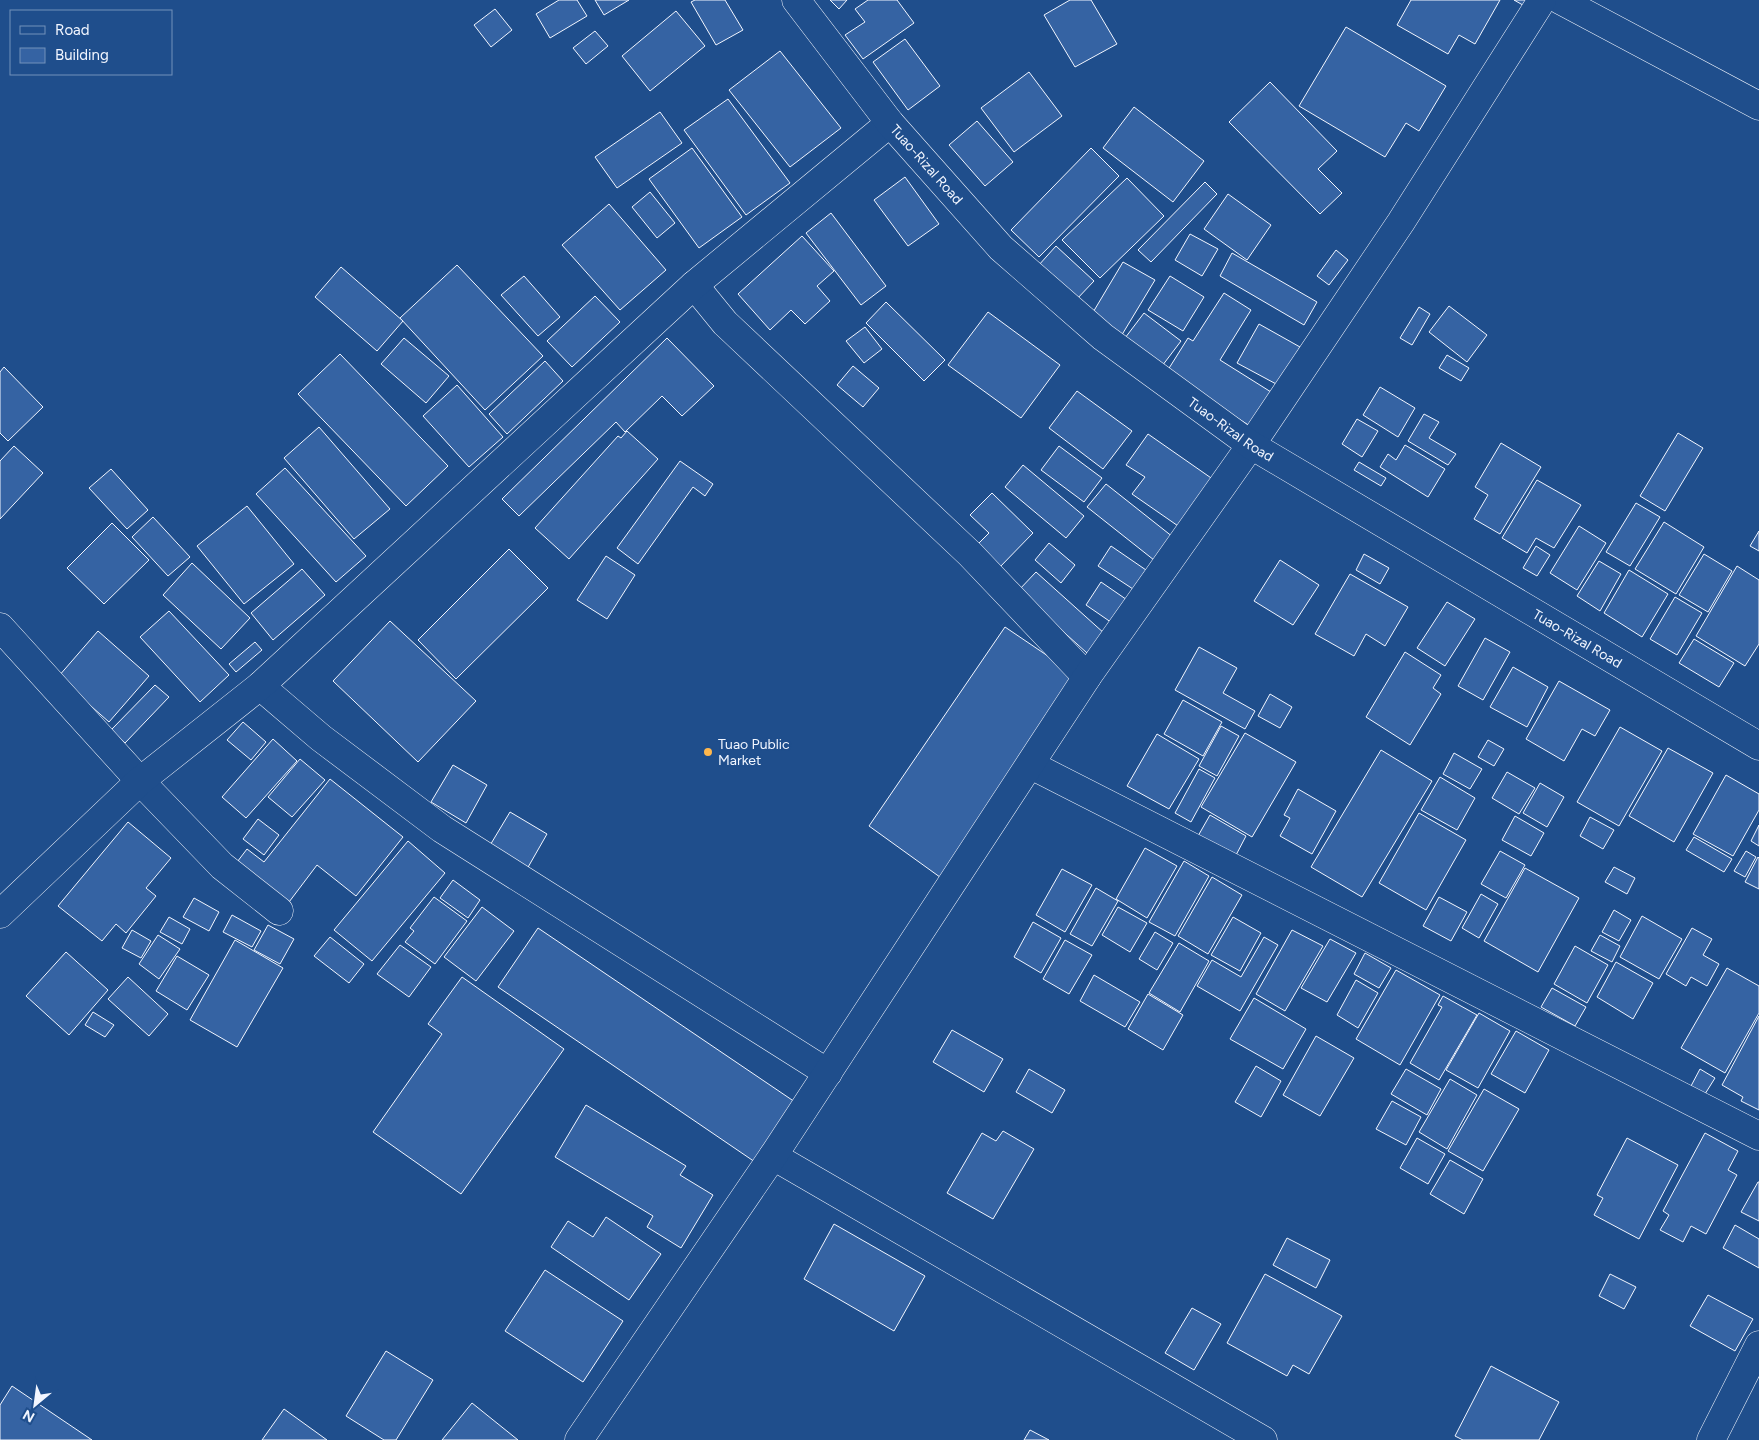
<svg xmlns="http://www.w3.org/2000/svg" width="1759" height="1440" font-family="Figtree,sans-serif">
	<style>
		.building { fill: #3563a3; stroke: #f2f6ff }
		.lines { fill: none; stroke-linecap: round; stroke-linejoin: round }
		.minor-casing { stroke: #f2f6ff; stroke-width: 29 }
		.secondary-casing { stroke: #f2f6ff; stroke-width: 29 }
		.minor { stroke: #1f4e8c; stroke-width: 28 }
		.secondary { stroke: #1f4e8c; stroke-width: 28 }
		.poi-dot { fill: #ffb74d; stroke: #1f4e8c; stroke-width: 2 }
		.labels { text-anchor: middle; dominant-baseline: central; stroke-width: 4; stroke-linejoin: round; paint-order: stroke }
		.street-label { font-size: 14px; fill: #f2f6ff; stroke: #1f4e8c }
		.poi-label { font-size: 14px; fill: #f2f6ff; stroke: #1f4e8c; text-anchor: start }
	</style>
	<rect width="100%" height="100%" fill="#1f4e8c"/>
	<g class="building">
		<polygon points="559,0 577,0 587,16 550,38 536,14"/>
		<polygon points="595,0 629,0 604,15"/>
		<polygon points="695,0 725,0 743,30 716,45 691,2"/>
		<polygon points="830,0 847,0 839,9"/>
		<polygon points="868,0 897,0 914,23 863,59 845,35 865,22 855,9"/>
		<polygon points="1070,0 1091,0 1117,44 1075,67 1044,15"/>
		<polygon points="1411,0 1500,0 1475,44 1459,35 1448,54 1397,25"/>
		<polygon points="1514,0 1533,0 1528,8"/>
		<polygon points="495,9 512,30 491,47 474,25"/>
		<polygon points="676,11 705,46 650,91 622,56"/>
		<polygon points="1346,27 1446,86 1419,131 1406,123 1385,157 1299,106"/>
		<polygon points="595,31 608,46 586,64 573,48"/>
		<polygon points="905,39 940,86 908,110 873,62"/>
		<polygon points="780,51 841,128 790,167 729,90"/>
		<polygon points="1029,72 1062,116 1014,152 981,108"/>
		<polygon points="1270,82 1337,151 1318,169 1342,193 1320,214 1229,122"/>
		<polygon points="728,99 790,183 746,215 684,130"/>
		<polygon points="1134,107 1204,161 1173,202 1103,148"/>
		<polygon points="660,112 682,143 617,188 595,157"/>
		<polygon points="977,121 1013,162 985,186 949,145"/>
		<polygon points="692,148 742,217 699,248 649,179"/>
		<polygon points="1091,148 1119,176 1039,257 1011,230"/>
		<polygon points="905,177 939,224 908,246 874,200"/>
		<polygon points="1127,178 1164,216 1100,278 1062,240"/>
		<polygon points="1205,182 1217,194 1151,262 1138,250"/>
		<polygon points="650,192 675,223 657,238 632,207"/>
		<polygon points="1228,194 1271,225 1247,260 1204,229"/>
		<polygon points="609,204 666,270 620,310 562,245"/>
		<polygon points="831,213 886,286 861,305 806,233"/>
		<polygon points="1190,234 1218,249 1202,276 1175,260"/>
		<polygon points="802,236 834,271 817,286 830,301 805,324 791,310 770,330 738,294"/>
		<polygon points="1056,246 1094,281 1075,301 1038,266"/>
		<polygon points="1336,250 1348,260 1329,285 1317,276"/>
		<polygon points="1232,253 1317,302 1304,325 1220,276"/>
		<polygon points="1123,262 1155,280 1120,338 1089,319"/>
		<polygon points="457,265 543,356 485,410 400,318"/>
		<polygon points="341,267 403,321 377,351 315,297"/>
		<polygon points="524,276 560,317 538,336 501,295"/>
		<polygon points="1170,276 1204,297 1183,331 1148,310"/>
		<polygon points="1224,293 1251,310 1220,360 1271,392 1250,426 1166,373 1188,338 1193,341"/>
		<polygon points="595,296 620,322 572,367 547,341"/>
		<polygon points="886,302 945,360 924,381 866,323"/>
		<polygon points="1449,306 1487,335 1467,362 1429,332"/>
		<polygon points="1419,307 1430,314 1412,345 1400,338"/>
		<polygon points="988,312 1060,365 1021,418 948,365"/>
		<polygon points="1144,313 1181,341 1159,370 1122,342"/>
		<polygon points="1259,324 1300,347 1278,385 1237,363"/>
		<polygon points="865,327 882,349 864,363 846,341"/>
		<polygon points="404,338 449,376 426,403 381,364"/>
		<polygon points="667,338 714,386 682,416 662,396 625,432 616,422 519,516 502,499"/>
		<polygon points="340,354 448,466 406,506 298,394"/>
		<polygon points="1447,355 1469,368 1461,381 1439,368"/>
		<polygon points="545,361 563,381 507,434 489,414"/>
		<polygon points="853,366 879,388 863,407 837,385"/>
		<polygon points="4,367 43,407 8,441 0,433 0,372"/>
		<polygon points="457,385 503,437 469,467 423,416"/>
		<polygon points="1380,387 1415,408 1398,437 1363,415"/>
		<polygon points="1077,391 1132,431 1103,469 1049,428"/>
		<polygon points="1424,414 1439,422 1429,438 1456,454 1448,465 1408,441"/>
		<polygon points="1357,419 1378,431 1362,457 1342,444"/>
		<polygon points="319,427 390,509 354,539 284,458"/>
		<polygon points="627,431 658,459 569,559 535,528 618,436 621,438"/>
		<polygon points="1678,433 1703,448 1665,511 1640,496"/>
		<polygon points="1148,434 1214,480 1181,528 1132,494 1145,477 1126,465"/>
		<polygon points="1501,443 1541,467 1500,534 1474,519 1488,495 1475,487"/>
		<polygon points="1405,445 1445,469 1428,497 1380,467 1388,454 1396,460"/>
		<polygon points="14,446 43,473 0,519 0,461"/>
		<polygon points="1059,446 1102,478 1084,502 1041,470"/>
		<polygon points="680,461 713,484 705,496 693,487 638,564 617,548"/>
		<polygon points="1359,462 1386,478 1381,486 1354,470"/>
		<polygon points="1023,465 1084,516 1066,538 1005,487"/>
		<polygon points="285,468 366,556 336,582 256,494"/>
		<polygon points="111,469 148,510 127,529 89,488"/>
		<polygon points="1537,480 1581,505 1554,548 1536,538 1527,553 1502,538"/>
		<polygon points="1106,484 1178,541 1159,564 1087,507"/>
		<polygon points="992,493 1033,533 998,569 975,547 989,533 970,515"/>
		<polygon points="1636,503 1660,517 1630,566 1606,552"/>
		<polygon points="247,506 294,564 244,604 197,546"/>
		<polygon points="153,517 190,557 168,576 132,537"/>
		<polygon points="1664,522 1704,547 1676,594 1635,569"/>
		<polygon points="112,523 149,560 104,604 67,568"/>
		<polygon points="1579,526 1606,543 1577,590 1550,573"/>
		<polygon points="1759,531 1759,551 1750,546"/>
		<polygon points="1049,543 1075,565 1061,583 1035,560"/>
		<polygon points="1111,546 1146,570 1133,589 1098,566"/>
		<polygon points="1536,546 1550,555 1537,576 1523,568"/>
		<polygon points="509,549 548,588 456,679 418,640"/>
		<polygon points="1364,554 1389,568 1380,584 1356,570"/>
		<polygon points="1704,554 1732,571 1708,612 1679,595"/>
		<polygon points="606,556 635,575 607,619 577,600"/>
		<polygon points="1280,560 1319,585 1293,625 1254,601"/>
		<polygon points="1599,561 1621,574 1600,611 1577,596"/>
		<polygon points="192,563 250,618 221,649 163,595"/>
		<polygon points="1737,566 1759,580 1759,644 1745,666 1696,636"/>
		<polygon points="302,569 325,595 273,640 251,613"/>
		<polygon points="1629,570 1668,594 1642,637 1604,613"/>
		<polygon points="1036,572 1105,634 1087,653 1018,591"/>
		<polygon points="1350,574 1408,607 1385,646 1366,634 1354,656 1315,634"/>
		<polygon points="1101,582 1133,604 1118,627 1086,605"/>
		<polygon points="1675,597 1702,613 1677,655 1650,639"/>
		<polygon points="1447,602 1475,619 1445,666 1417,648"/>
		<polygon points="169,611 229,675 200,702 140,637"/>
		<polygon points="390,621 476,701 418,762 333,681"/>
		<polygon points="1005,627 1079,677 944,880 869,826"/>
		<polygon points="98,631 149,676 109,722 58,677"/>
		<polygon points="1485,638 1510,652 1483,700 1458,686"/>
		<polygon points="1694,639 1734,663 1719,687 1679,663"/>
		<polygon points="255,642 262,650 236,672 229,664"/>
		<polygon points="1199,647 1237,668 1223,693 1255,711 1245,729 1175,690"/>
		<polygon points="1405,652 1441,675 1433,688 1441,694 1410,745 1366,717"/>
		<polygon points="1513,667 1548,687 1527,727 1490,707"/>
		<polygon points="1559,681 1610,710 1595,736 1582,729 1564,761 1526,739"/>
		<polygon points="155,685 169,697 125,743 111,730"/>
		<polygon points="1270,694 1292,707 1280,728 1258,716"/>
		<polygon points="1183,700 1222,722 1203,756 1164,734"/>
		<polygon points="243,722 266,742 251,760 227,740"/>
		<polygon points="1221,726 1239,736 1217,776 1199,766"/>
		<polygon points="1620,727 1662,751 1619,826 1577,802"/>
		<polygon points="1245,733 1296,762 1252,837 1201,807"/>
		<polygon points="1157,734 1199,759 1169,809 1127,786"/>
		<polygon points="273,739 297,761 246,818 222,797"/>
		<polygon points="1488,740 1504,749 1494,766 1478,757"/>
		<polygon points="1668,748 1713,773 1674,842 1629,816"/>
		<polygon points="1381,750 1432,781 1362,897 1311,867"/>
		<polygon points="1454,753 1482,769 1470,789 1443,774"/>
		<polygon points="300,759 325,780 292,817 268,797"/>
		<polygon points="453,765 487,785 466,823 431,802"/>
		<polygon points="1199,769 1215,778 1191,822 1175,813"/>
		<polygon points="1507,772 1535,788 1519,814 1492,798"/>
		<polygon points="1726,775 1759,794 1759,810 1733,856 1693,834"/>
		<polygon points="1440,777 1475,798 1457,830 1421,810"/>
		<polygon points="330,779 403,837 356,896 317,865 283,910 231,870 247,849 264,862"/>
		<polygon points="1540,783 1564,797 1547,827 1523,813"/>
		<polygon points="1298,789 1336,811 1312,854 1280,836 1290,818 1284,815"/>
		<polygon points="510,812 547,834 527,869 489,847"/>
		<polygon points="1419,813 1466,840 1426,910 1379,883"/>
		<polygon points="1210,815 1246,836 1235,857 1198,836"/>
		<polygon points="1515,816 1544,833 1531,856 1502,840"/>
		<polygon points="1590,817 1614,830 1603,849 1580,836"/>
		<polygon points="258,819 279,835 264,855 243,839"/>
		<polygon points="128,822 171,858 146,888 156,896 126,933 116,924 102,941 58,906"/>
		<polygon points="1759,825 1759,846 1751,841"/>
		<polygon points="1694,837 1732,859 1724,872 1686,850"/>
		<polygon points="408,841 445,873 372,961 334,930"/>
		<polygon points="1145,848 1177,866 1147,918 1116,899"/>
		<polygon points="1500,851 1525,865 1506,898 1481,884"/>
		<polygon points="1746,851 1756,857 1745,877 1734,871"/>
		<polygon points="1758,857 1759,858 1759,889 1745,882"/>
		<polygon points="1184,861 1209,876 1175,936 1149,922"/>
		<polygon points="1614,867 1635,878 1627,894 1605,882"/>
		<polygon points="1525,868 1579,898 1538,972 1484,941"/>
		<polygon points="1062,869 1092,885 1065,932 1036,915"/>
		<polygon points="1212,877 1242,895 1208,954 1178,936"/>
		<polygon points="453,880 480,900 468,918 440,898"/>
		<polygon points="1096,888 1118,901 1092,946 1070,934"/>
		<polygon points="1481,894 1498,904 1479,938 1462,928"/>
		<polygon points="434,897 467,921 435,964 405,942 414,931 410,928"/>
		<polygon points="1439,897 1467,912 1451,941 1423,926"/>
		<polygon points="194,898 219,912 209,931 183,917"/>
		<polygon points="482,907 514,931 476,981 444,957"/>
		<polygon points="1118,907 1147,923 1130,952 1102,935"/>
		<polygon points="1614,910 1631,920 1619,941 1602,932"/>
		<polygon points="232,915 261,931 252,947 223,932"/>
		<polygon points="1642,916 1682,939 1659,979 1620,957"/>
		<polygon points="169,917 190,929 182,944 160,932"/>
		<polygon points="1233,917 1261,933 1240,971 1211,955"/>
		<polygon points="1033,922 1061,938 1041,973 1014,957"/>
		<polygon points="268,925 294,939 280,964 254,950"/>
		<polygon points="538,928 795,1102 755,1162 498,987"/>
		<polygon points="1692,928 1712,939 1703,955 1719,964 1707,986 1691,977 1686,986 1666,974"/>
		<polygon points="132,930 151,941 141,958 122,948"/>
		<polygon points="1292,930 1323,946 1285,1011 1256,994"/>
		<polygon points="1155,932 1173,943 1157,970 1139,959"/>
		<polygon points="158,935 180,949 159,979 139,964"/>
		<polygon points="1600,935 1620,946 1612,962 1591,951"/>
		<polygon points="330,937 364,964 349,983 314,956"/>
		<polygon points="1264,937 1278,945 1240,1011 1197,986 1212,960 1241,977"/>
		<polygon points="1330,939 1356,953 1327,1002 1301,988"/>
		<polygon points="235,940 283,968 237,1047 190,1020"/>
		<polygon points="1065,940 1092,955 1069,994 1043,979"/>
		<polygon points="1179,943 1209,961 1180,1012 1149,993"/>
		<polygon points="400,945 431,967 409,997 377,974"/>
		<polygon points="1575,946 1608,965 1587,1003 1554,984"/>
		<polygon points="66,952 108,990 69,1035 26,996"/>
		<polygon points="1365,953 1391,968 1379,988 1354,974"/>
		<polygon points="177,956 209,975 187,1010 156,991"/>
		<polygon points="1616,962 1653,983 1633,1019 1597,997"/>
		<polygon points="1727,968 1759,986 1759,1013 1725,1073 1681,1048"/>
		<polygon points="1396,970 1440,995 1400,1065 1356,1039"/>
		<polygon points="1094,975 1140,1002 1125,1027 1080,1001"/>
		<polygon points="128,977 168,1014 149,1036 108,999"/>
		<polygon points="462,977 564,1049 461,1194 373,1132 442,1034 428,1024"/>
		<polygon points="1356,980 1378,993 1358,1028 1337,1015"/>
		<polygon points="1552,988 1586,1007 1575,1026 1541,1007"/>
		<polygon points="1148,994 1183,1015 1163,1050 1128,1029"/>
		<polygon points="1443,996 1477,1015 1439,1080 1410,1063 1442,1007 1438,1005"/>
		<polygon points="1254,998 1306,1029 1283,1069 1230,1039"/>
		<polygon points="93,1012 114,1025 105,1037 85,1025"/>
		<polygon points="1479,1013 1510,1031 1478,1088 1446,1070"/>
		<polygon points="1759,1016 1759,1110 1741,1101 1743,1097 1722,1085"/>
		<polygon points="952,1030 1003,1059 984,1092 933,1062"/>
		<polygon points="1516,1031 1549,1050 1525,1093 1491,1074"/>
		<polygon points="1316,1036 1354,1058 1320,1116 1283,1095"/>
		<polygon points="1256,1066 1281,1081 1261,1117 1235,1102"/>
		<polygon points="1029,1069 1065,1090 1052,1113 1016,1092"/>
		<polygon points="1406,1069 1441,1089 1427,1115 1391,1094"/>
		<polygon points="1700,1069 1715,1078 1705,1094 1691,1086"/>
		<polygon points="1450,1079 1477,1095 1447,1149 1419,1132"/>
		<polygon points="1484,1089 1519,1109 1483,1171 1448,1151"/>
		<polygon points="1392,1101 1421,1117 1406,1145 1376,1129"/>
		<polygon points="586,1105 686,1166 680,1175 713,1195 681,1248 647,1227 653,1216 555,1157"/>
		<polygon points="1003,1131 1034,1149 993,1219 947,1193 982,1133 996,1141"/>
		<polygon points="1705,1133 1738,1151 1728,1170 1737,1175 1706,1234 1691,1226 1683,1242 1660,1230 1669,1215 1663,1211"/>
		<polygon points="1417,1138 1445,1154 1428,1184 1400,1168"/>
		<polygon points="1627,1138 1678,1165 1639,1239 1594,1215 1603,1198 1597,1195"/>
		<polygon points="1450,1160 1483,1179 1464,1214 1430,1194"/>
		<polygon points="1758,1182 1759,1182 1759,1221 1741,1212"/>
		<polygon points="606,1217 661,1254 629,1300 551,1247 568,1221 593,1237"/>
		<polygon points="834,1224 925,1276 894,1331 804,1279"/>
		<polygon points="1735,1225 1759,1239 1759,1268 1723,1248"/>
		<polygon points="1287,1238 1330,1260 1316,1288 1273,1265"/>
		<polygon points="545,1270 623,1321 583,1382 505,1331"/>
		<polygon points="1265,1274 1342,1316 1309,1374 1293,1365 1287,1376 1227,1343"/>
		<polygon points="1610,1274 1636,1287 1624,1309 1599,1296"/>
		<polygon points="1708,1295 1753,1319 1735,1351 1690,1326"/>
		<polygon points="1192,1308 1221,1324 1194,1370 1165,1353"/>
		<polygon points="386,1351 433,1380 396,1440 384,1440 346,1416"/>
		<polygon points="1491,1366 1559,1402 1539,1440 1463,1440 1455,1436"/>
		<polygon points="12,1386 92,1440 0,1440 0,1405"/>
		<polygon points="472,1403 518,1440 442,1440"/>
		<polygon points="284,1409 327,1440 262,1440"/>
		<polygon points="1030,1430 1049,1440 1024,1440"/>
	</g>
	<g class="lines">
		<defs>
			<g id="minor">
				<polyline points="1560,0 1759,106"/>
				<polyline points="694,285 725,323 970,554 1087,677"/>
				<polyline points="0,627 140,781 222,866 279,911"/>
				<polyline points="260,686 321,738 442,829 828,1073"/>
				<polyline points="1031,765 1759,1136"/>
				<polyline points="0,914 140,781 260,686 694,285 890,123"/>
				<polyline points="773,1156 1263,1440"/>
				<polyline points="579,1440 773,1156 1087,677 1251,445 1401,222 1542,0"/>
				<polyline points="1711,1440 1759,1345"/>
			</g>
			<g id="secondary">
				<path id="s1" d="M796,0L890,123L1001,248L1103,337L1251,445L1759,746"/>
			</g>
		</defs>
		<use href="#minor" class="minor-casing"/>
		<use href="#secondary" class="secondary-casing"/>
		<use href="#minor" class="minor"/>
		<use href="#secondary" class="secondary"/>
	</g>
	<circle class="poi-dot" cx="708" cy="752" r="5"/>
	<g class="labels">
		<g class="street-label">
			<text stroke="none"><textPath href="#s1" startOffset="210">Tuao-Rizal Road</textPath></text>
			<text stroke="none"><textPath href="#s1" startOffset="615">Tuao-Rizal Road</textPath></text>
			<text stroke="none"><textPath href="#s1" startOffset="1020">Tuao-Rizal Road</textPath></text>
		</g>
		<g class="poi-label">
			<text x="718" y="744">Tuao Public<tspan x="718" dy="16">Market</tspan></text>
		</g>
	</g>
	<rect x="10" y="10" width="162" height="65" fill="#1f4e8c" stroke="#7391ba"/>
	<rect x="20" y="26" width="25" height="8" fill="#1f4e8c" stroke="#7391ba"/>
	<text x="55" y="35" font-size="15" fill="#f2f6ff">Road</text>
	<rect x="20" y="48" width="25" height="15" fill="#3563a3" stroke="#7391ba"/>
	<text x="55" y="60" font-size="15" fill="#f2f6ff">Building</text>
	<g transform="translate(35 1405) rotate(209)" stroke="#1f4e8c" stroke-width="4" paint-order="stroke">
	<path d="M0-4L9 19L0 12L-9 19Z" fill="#f2f6ff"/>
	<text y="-8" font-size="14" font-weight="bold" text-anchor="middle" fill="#f2f6ff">N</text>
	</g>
</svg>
